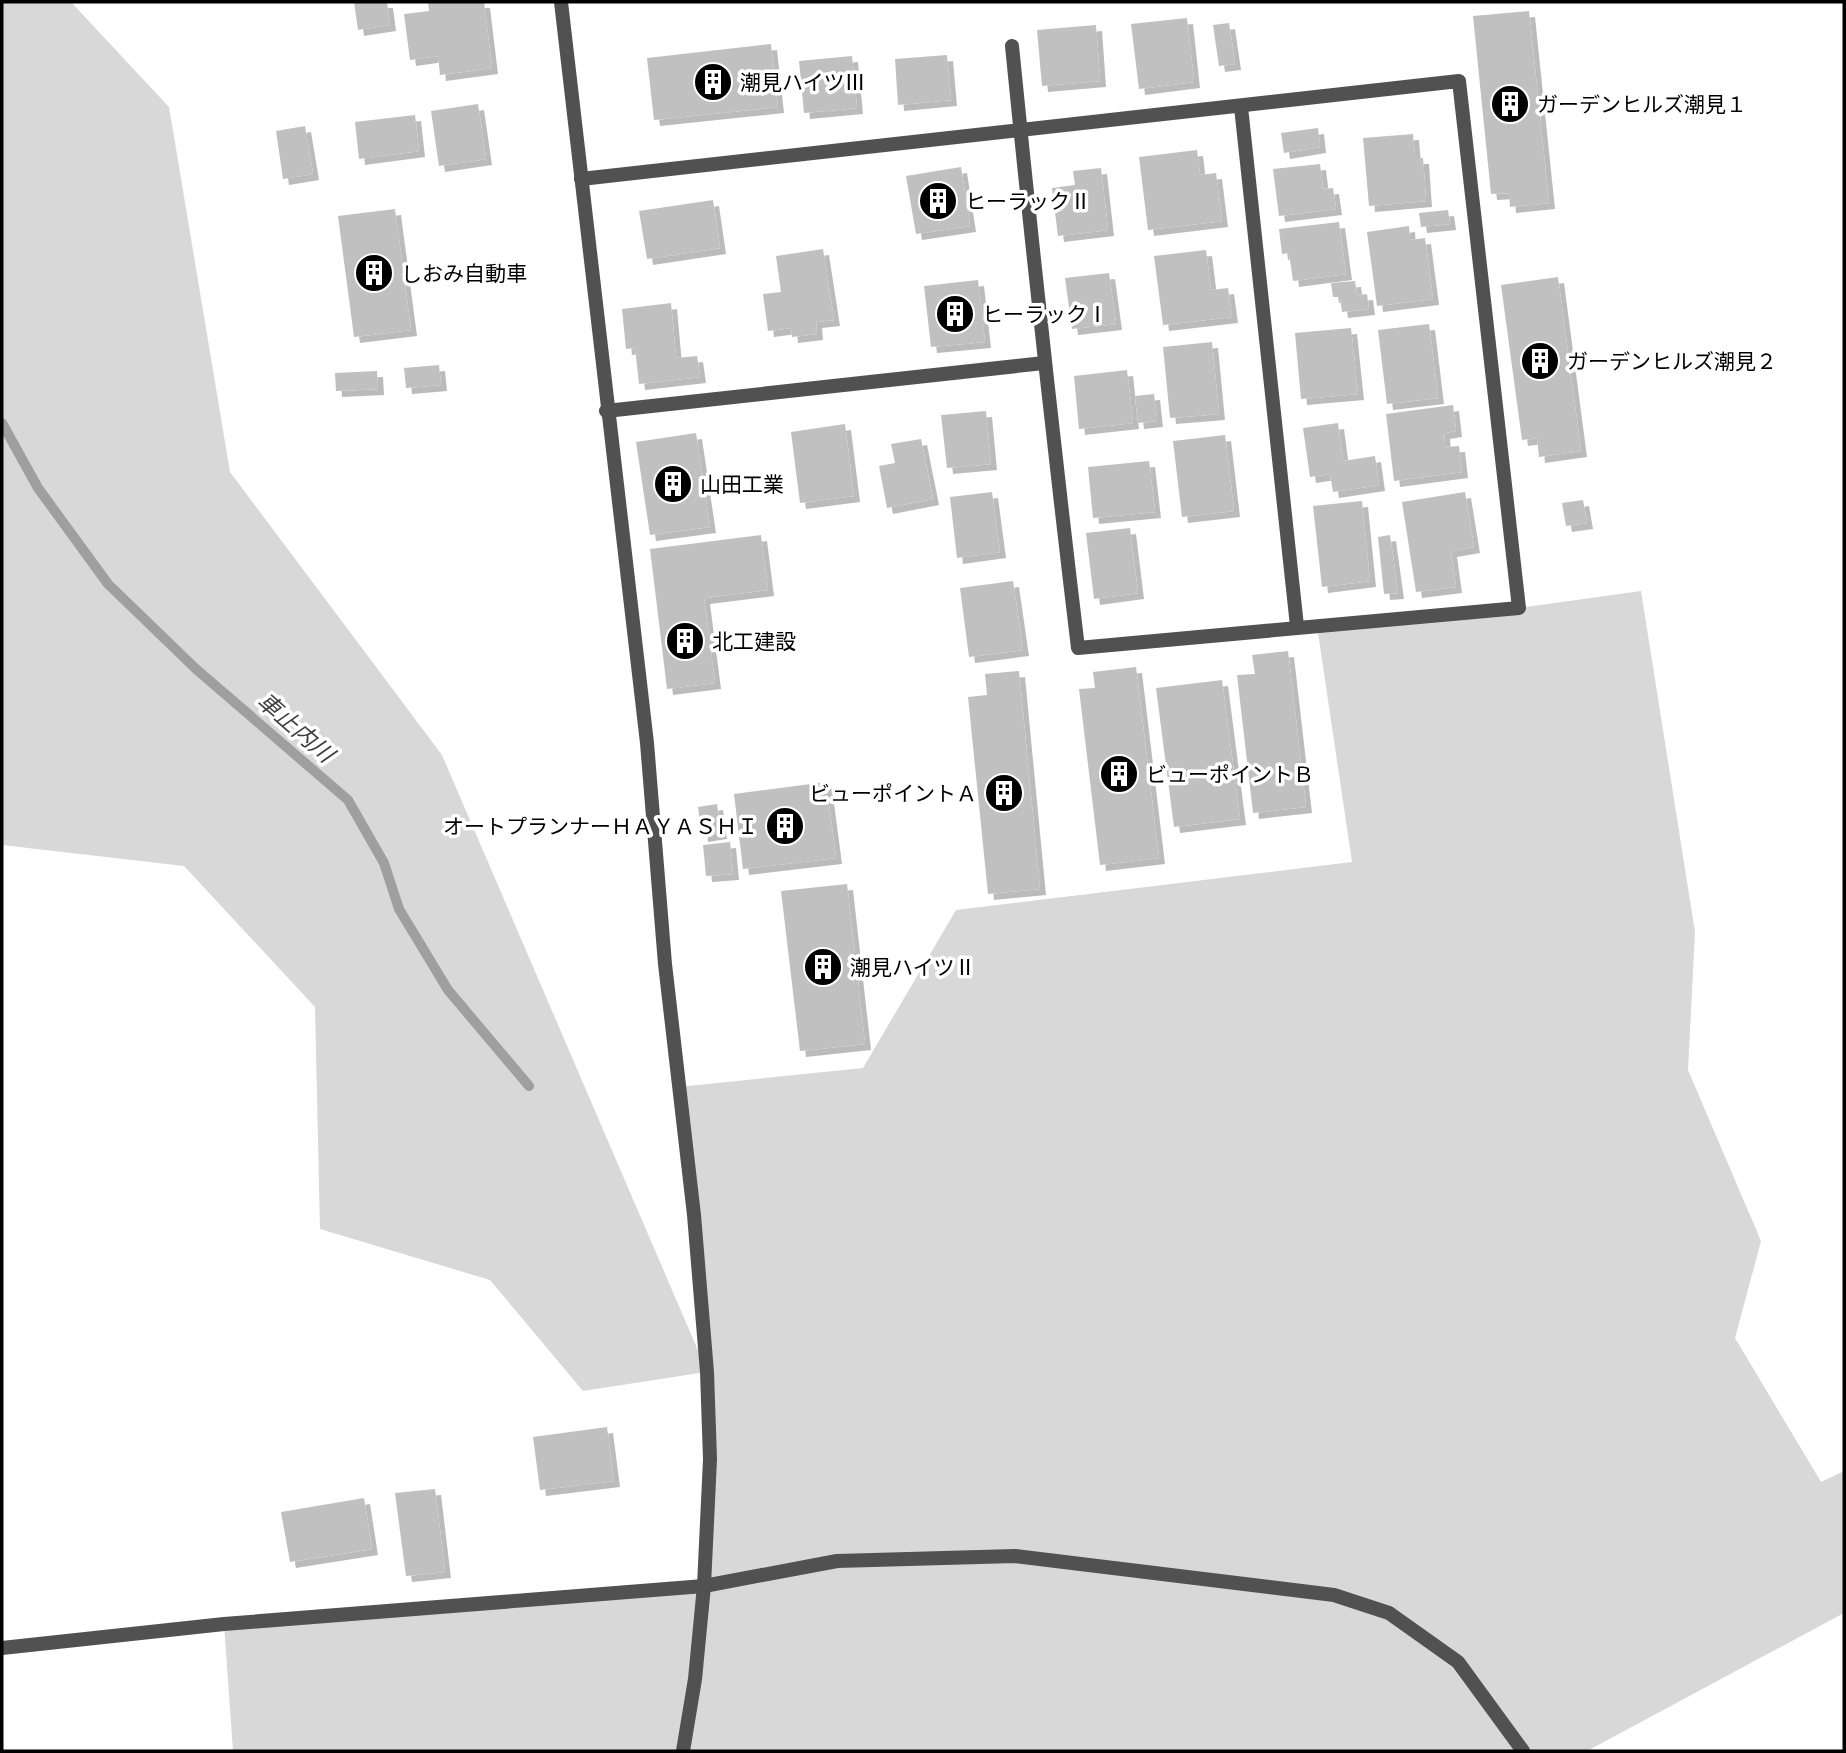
<svg xmlns="http://www.w3.org/2000/svg" width="1846" height="1753" font-family="Quicksand,'Noto Sans JP',sans-serif">
	<style>
		.green { fill: #d8d8d8 }
		.lines { fill: none; stroke-linecap: round; stroke-linejoin: round }
		.stream { stroke: #9f9f9f; stroke-width: 10 }
		.building { fill: #c0c0c0; filter: url(#shadow) }
		.service { stroke: #515151; stroke-width: 14 }
		.minor { stroke: #515151; stroke-width: 14 }
		.tertiary { stroke: #515151; stroke-width: 14 }
		.labels { text-anchor: middle; dominant-baseline: central; stroke-width: 7; stroke-linejoin: round; paint-order: stroke }
		.poi-label { font-size: 21px; fill: #000; stroke: #fff; text-anchor: start }
		.water-label { font-size: 23px; font-style: italic; fill: #404040; stroke: #fff }
	</style>
	<defs>
		<filter id="shadow"><feDropShadow dx="6" dy="6" stdDeviation="0" flood-color="#0004"/></filter>
	</defs>
	<rect width="100%" height="100%" fill="#fff"/>
	<polygon class="green" points="2,2 71,2 169,107 230,472 442,755 706,1369 678,1087 863,1068 956,910 1352,862 1317,626 1519,608 1641,591 1695,932 1688,1070 1761,1241 1735,1338 1821,1482 1844,1471 1844,1613 1587,1751 233,1751 224,1624 704,1586 706,1372 583,1391 490,1280 320,1229 315,1007 184,866 2,845"/>
	<g class="lines">
		<polyline class="stream" points="2,423 38,488 108,584 196,669 348,800 384,863 399,909 448,990 529,1086"/>
	</g>
	<g class="building">
		<polygon points="354,2 387,2 390,25 358,30"/>
		<polygon points="428,2 484,2 492,68 440,75 438,56 410,60 404,14 429,11"/>
		<polygon points="1529,11 1549,203 1510,207 1509,193 1491,194 1473,16"/>
		<polygon points="1187,18 1194,82 1139,89 1131,24"/>
		<polygon points="1229,23 1235,64 1219,66 1213,25"/>
		<polygon points="1096,25 1100,81 1042,86 1037,30"/>
		<polygon points="771,44 778,107 654,120 647,58"/>
		<polygon points="947,55 951,100 898,105 895,59"/>
		<polygon points="852,56 857,108 804,113 799,61"/>
		<polygon points="478,104 486,159 439,166 431,111"/>
		<polygon points="415,115 419,151 359,159 355,122"/>
		<polygon points="305,126 313,174 283,179 276,131"/>
		<polygon points="1318,128 1320,147 1284,153 1281,133"/>
		<polygon points="1413,134 1415,158 1423,158 1426,201 1369,206 1363,138"/>
		<polygon points="1197,150 1200,175 1216,173 1222,221 1148,230 1139,157"/>
		<polygon points="1320,164 1323,189 1333,188 1336,209 1279,216 1273,169"/>
		<polygon points="961,167 970,226 916,234 906,176"/>
		<polygon points="1101,168 1108,230 1058,236 1052,188 1075,185 1073,171"/>
		<polygon points="713,200 720,248 647,259 639,211"/>
		<polygon points="395,209 411,330 354,337 338,216"/>
		<polygon points="1448,210 1450,224 1421,227 1419,213"/>
		<polygon points="1339,222 1346,274 1293,281 1289,253 1282,254 1279,229"/>
		<polygon points="1409,226 1410,240 1425,238 1433,299 1377,306 1367,232"/>
		<polygon points="823,249 834,320 816,322 817,334 792,337 791,328 768,331 763,294 781,292 776,256"/>
		<polygon points="1206,250 1211,290 1228,288 1232,317 1163,325 1154,256"/>
		<polygon points="1109,273 1116,324 1072,329 1065,278"/>
		<polygon points="1558,277 1581,451 1539,457 1537,438 1522,440 1501,285"/>
		<polygon points="978,280 985,342 931,347 924,286"/>
		<polygon points="1355,281 1357,295 1367,294 1369,309 1342,312 1340,297 1333,297 1331,283"/>
		<polygon points="671,303 676,358 697,356 700,377 639,384 635,348 626,349 622,309"/>
		<polygon points="1429,324 1438,398 1387,404 1378,330"/>
		<polygon points="1351,328 1358,394 1301,399 1295,333"/>
		<polygon points="1212,342 1219,414 1170,418 1163,347"/>
		<polygon points="439,365 441,385 406,388 404,368"/>
		<polygon points="1127,370 1133,423 1079,429 1074,376"/>
		<polygon points="377,371 378,389 336,391 335,373"/>
		<polygon points="1154,394 1157,421 1138,423 1135,396"/>
		<polygon points="1453,405 1456,431 1444,433 1445,447 1459,446 1462,472 1394,481 1386,414"/>
		<polygon points="986,411 991,464 947,468 941,415"/>
		<polygon points="1338,423 1343,461 1375,456 1379,485 1333,492 1330,474 1310,477 1303,428"/>
		<polygon points="845,424 854,496 800,503 791,432"/>
		<polygon points="696,433 710,527 650,535 636,442"/>
		<polygon points="1225,435 1234,511 1182,517 1173,441"/>
		<polygon points="921,439 933,499 887,508 879,466 895,463 891,444"/>
		<polygon points="1149,461 1155,512 1093,518 1088,467"/>
		<polygon points="992,492 1000,552 957,558 950,497"/>
		<polygon points="1465,492 1474,547 1451,551 1456,587 1416,592 1402,502"/>
		<polygon points="1583,500 1587,523 1566,526 1562,503"/>
		<polygon points="1362,501 1370,581 1322,587 1313,506"/>
		<polygon points="1130,528 1138,593 1094,599 1086,533"/>
		<polygon points="761,535 768,590 704,598 715,683 667,689 650,549"/>
		<polygon points="1390,535 1398,593 1384,594 1378,537"/>
		<polygon points="1013,581 1023,650 969,657 960,588"/>
		<polygon points="1288,651 1306,807 1253,813 1237,675 1255,674 1252,655"/>
		<polygon points="1136,667 1159,858 1100,865 1079,689 1095,688 1093,672"/>
		<polygon points="1019,671 1040,889 988,894 968,697 987,695 985,674"/>
		<polygon points="1222,680 1240,819 1174,827 1156,688"/>
		<polygon points="826,782 836,858 743,869 734,794"/>
		<polygon points="717,804 721,833 702,836 698,807"/>
		<polygon points="730,842 733,874 706,876 703,845"/>
		<polygon points="847,884 865,1044 800,1051 781,891"/>
		<polygon points="607,1427 614,1481 540,1490 533,1437"/>
		<polygon points="435,1489 445,1572 406,1576 395,1493"/>
		<polygon points="364,1498 372,1549 290,1562 281,1512"/>
	</g>
	<g class="lines">
		<polyline class="service" points="704,1586 837,1561 1015,1556 1334,1595 1389,1613 1458,1662 1523,1751"/>
		<g class="minor">
			<polyline points="1241,107 1297,626"/>
			<path d="M581,179C874,146 1167,115 1459,81L1519,608L1078,648C1054,448 1032,247 1012,46"/>
			<polyline points="606,411 1044,363"/>
			<polyline points="2,1648 224,1624 704,1586"/>
		</g>
		<polyline class="tertiary" points="561,2 647,743 665,964 694,1215 707,1372 710,1459 704,1586 695,1679 683,1751"/>
	</g>
	<defs>
		<symbol id="building-disc" viewBox="-11 -11 22 22"><circle r="9.5" fill="#000" stroke="#fff"/><path d="M-4-6H4V6H1V3H-1V6H-4ZM-2.5-4.3h1.7v1.8h-1.7ZM.8-4.3h1.7v1.8H.8ZM-2.5-1h1.7V.8h-1.7ZM.8-1h1.7V.8H.8Z" fill="#fff"/></symbol>
	</defs>
	<g fill-rule="evenodd">
		<use href="#building-disc" x="691" y="60" width="44" height="44"/>
		<use href="#building-disc" x="1488" y="82" width="44" height="44"/>
		<use href="#building-disc" x="916" y="179" width="44" height="44"/>
		<use href="#building-disc" x="352" y="251" width="44" height="44"/>
		<use href="#building-disc" x="933" y="292" width="44" height="44"/>
		<use href="#building-disc" x="1518" y="339" width="44" height="44"/>
		<use href="#building-disc" x="651" y="462" width="44" height="44"/>
		<use href="#building-disc" x="663" y="619" width="44" height="44"/>
		<use href="#building-disc" x="1097" y="752" width="44" height="44"/>
		<use href="#building-disc" x="982" y="771" width="44" height="44"/>
		<use href="#building-disc" x="763" y="804" width="44" height="44"/>
		<use href="#building-disc" x="801" y="945" width="44" height="44"/>
	</g>
	<g class="labels">
		<g class="poi-label">
			<text x="740" y="82">潮見ハイツⅢ</text>
			<text x="1537" y="104">ガーデンヒルズ潮見１</text>
			<text x="965" y="201">ヒーラックⅡ</text>
			<text x="401" y="273">しおみ自動車</text>
			<text x="982" y="314">ヒーラックⅠ</text>
			<text x="1567" y="361">ガーデンヒルズ潮見２</text>
			<text x="700" y="484">山田工業</text>
			<text x="712" y="641">北工建設</text>
			<text x="1146" y="774">ビューポイントＢ</text>
			<text x="977" y="793" text-anchor="end">ビューポイントＡ</text>
			<text x="758" y="826" text-anchor="end">オートプランナーＨＡＹＡＳＨＩ</text>
			<text x="850" y="967">潮見ハイツⅡ</text>
		</g>
		<g class="water-label">
			<text transform="translate(296 727) rotate(41)">車止内川</text>
		</g>
	</g>
	<rect width="1846" height="1753" fill="none" stroke="#000000" stroke-width="7"/>
</svg>
